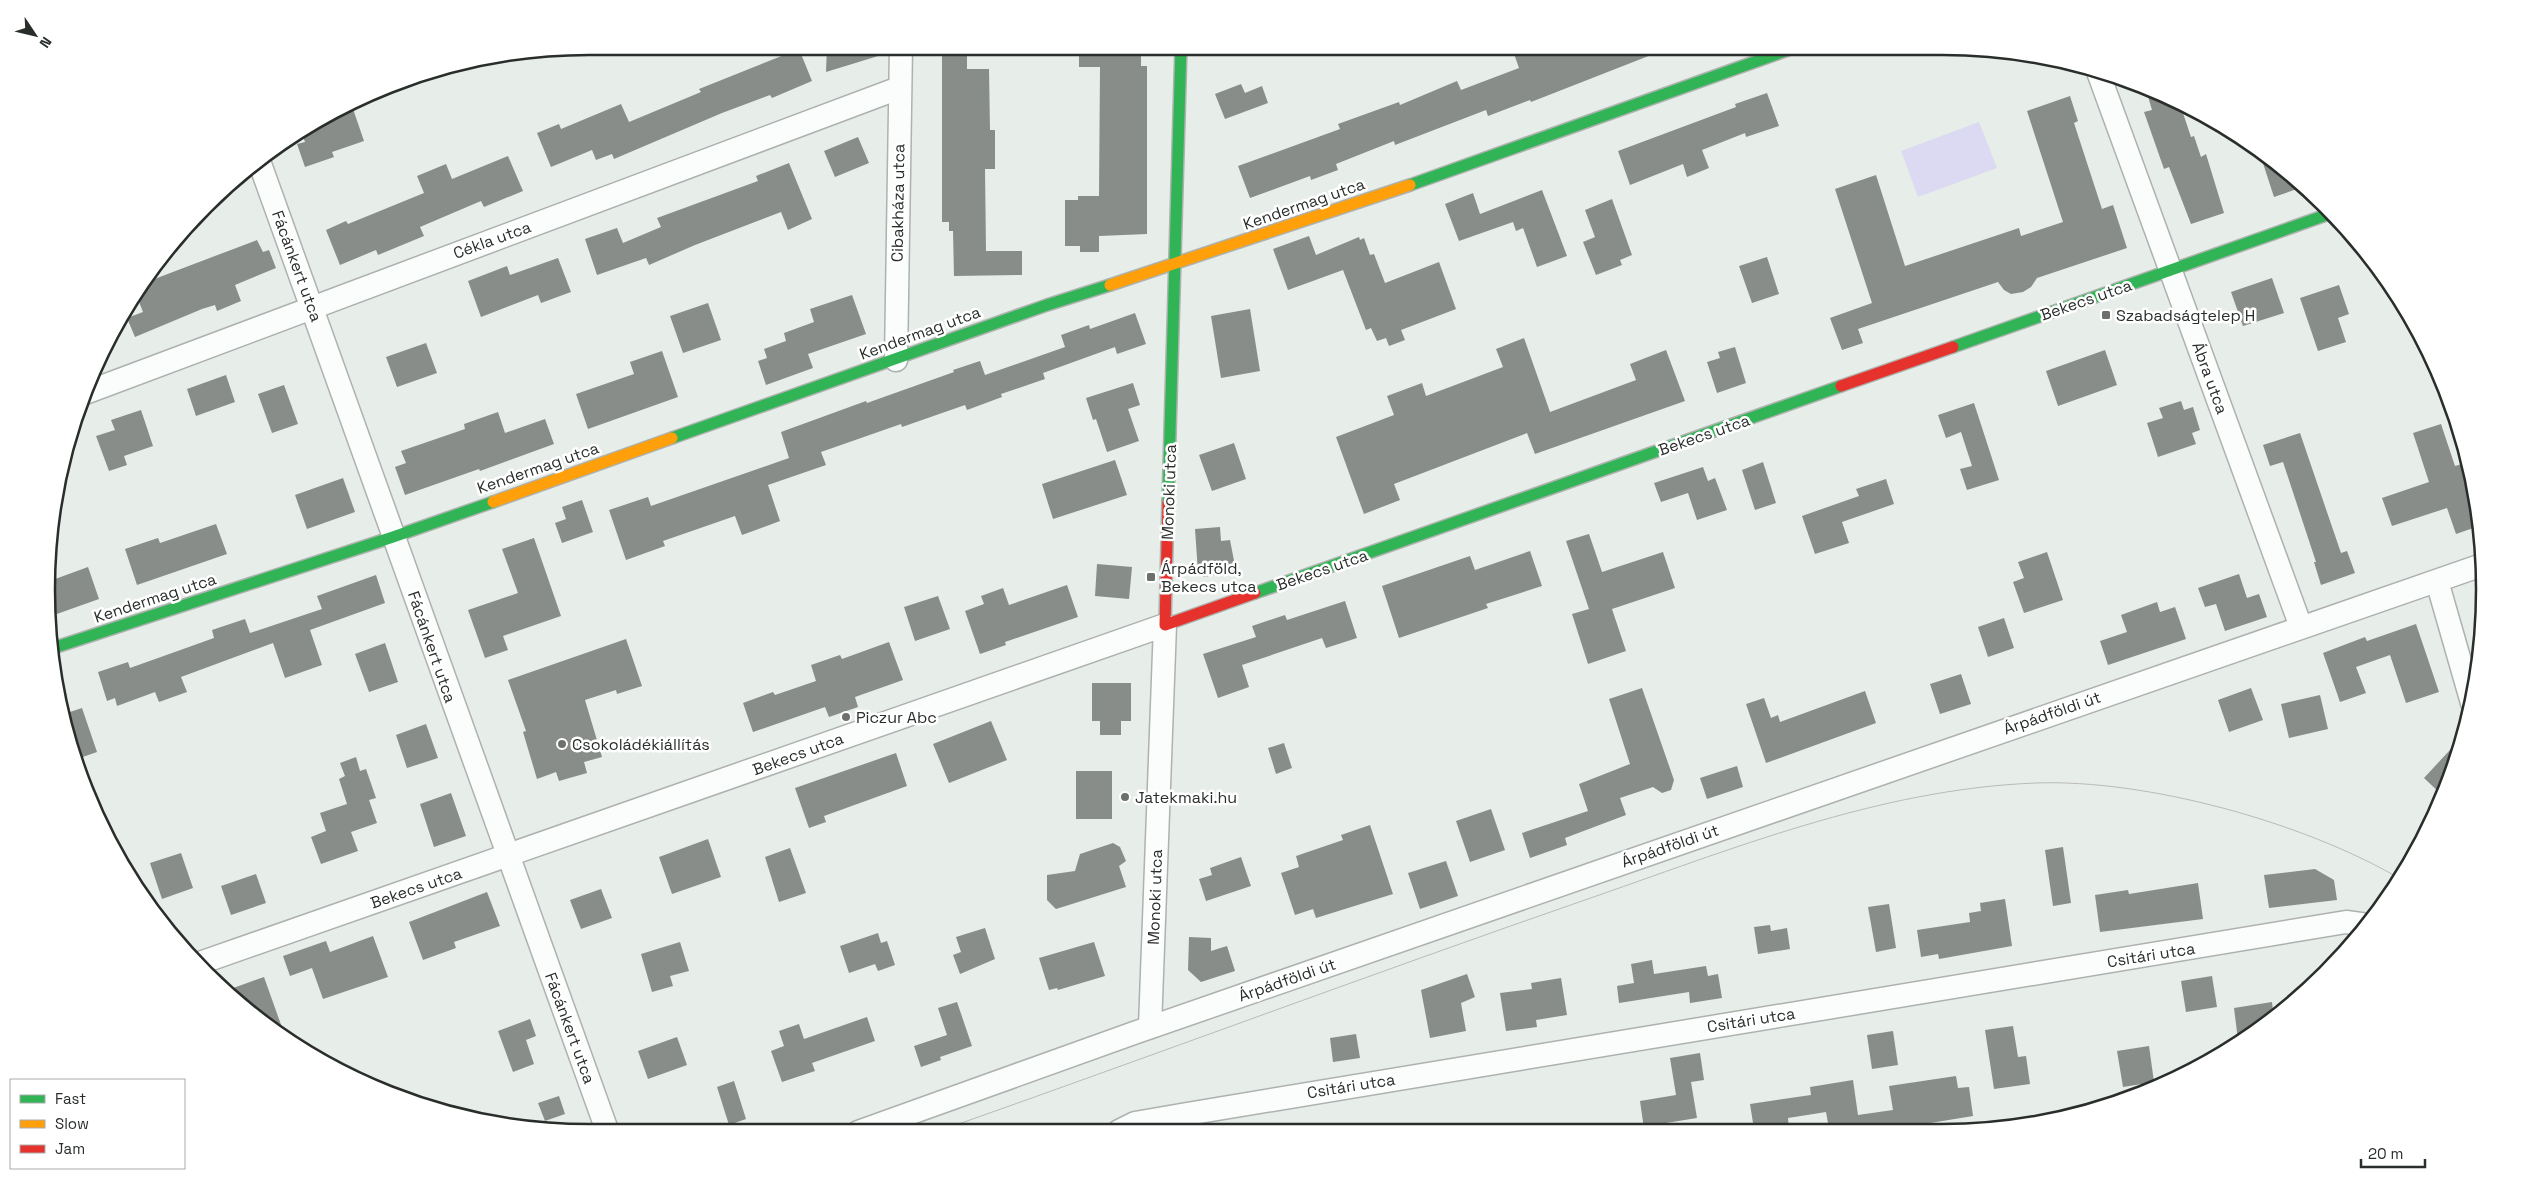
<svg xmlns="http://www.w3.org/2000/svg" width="2531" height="1179" font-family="'Space Grotesk',sans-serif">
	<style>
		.green { fill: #dbdaf2 }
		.building { fill: #888d89 }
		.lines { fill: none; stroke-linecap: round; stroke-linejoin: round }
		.street-casing { stroke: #adb2ae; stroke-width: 25 }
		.fast-casing { stroke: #adb2ae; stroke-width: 14 }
		.slow-casing { stroke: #adb2ae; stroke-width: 14 }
		.jam-casing { stroke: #adb2ae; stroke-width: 14 }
		.street { stroke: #fbfcfc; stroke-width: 22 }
		.fast { stroke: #30b455; stroke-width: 11 }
		.slow { stroke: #ff9f0a; stroke-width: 11 }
		.jam { stroke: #e5322d; stroke-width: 11 }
		.tram { stroke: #babbba; stroke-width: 1 }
		.poi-dot { fill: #6c716d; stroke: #fff; stroke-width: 2 }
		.labels { text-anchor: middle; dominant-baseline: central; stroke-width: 5; stroke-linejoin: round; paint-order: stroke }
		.street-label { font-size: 16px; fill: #292e2b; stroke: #fff }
		.poi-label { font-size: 16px; fill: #292e2b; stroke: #fff; text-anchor: start }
		.rim { fill: none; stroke: #292e2b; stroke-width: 2.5 }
	</style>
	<rect width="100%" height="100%" fill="#e7ede8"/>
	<polygon class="green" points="1979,122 1997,168 1918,197 1901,151"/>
	<g class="building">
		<polygon points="827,46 888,46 888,53 826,72"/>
		<polygon points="942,46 967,46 967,69 989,69 990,130 995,130 995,169 985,169 986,251 1022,251 1022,275 954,276 953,231 949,231 949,222 942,222"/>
		<polygon points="1079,46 1141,46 1141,66 1147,66 1147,234 1099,236 1099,252 1080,252 1080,246 1065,246 1065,200 1078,200 1078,196 1099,196 1100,67 1079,67"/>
		<polygon points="1527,46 1547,46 1550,56 1580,46 1668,46 1669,48 1531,102 1530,100 1488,116 1486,110 1395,145 1394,141 1336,164 1338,170 1311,180 1310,176 1250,198 1238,166 1340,129 1338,124 1399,102 1400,105 1457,81 1461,90 1519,68 1513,51"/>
		<polygon points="799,49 812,81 772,98 770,95 722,113 614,159 612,154 596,160 592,150 551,167 537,133 559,124 561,129 621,104 629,122 701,92 699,89"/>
		<polygon points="1241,84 1245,93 1262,86 1268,103 1225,119 1215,94"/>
		<polygon points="2145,86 2180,104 2191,137 2194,136 2201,157 2206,154 2224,213 2191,224 2169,167 2164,169 2144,112 2152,110"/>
		<polygon points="1767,93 1779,126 1746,137 1745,133 1702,150 1709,168 1687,177 1683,164 1630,185 1618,151 1736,107 1735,104"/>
		<polygon points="2070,96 2078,121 2074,123 2102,209 2113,205 2127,248 2037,278 2031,287 2023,292 2011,294 2004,290 1998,282 1858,329 1863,343 1842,350 1830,318 1872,303 1835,189 1876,175 1905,266 2019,228 2021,236 2063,222 2027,111"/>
		<polygon points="352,106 364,141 332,152 334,157 305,167 297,144 305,142 301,131 318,119"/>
		<polygon points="858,137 869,163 835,177 824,151"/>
		<polygon points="2259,151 2278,166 2303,187 2274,197"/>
		<polygon points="508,156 523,191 484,207 481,201 420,227 424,236 378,255 376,250 340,265 326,230 346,221 348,224 424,193 417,176 446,164 452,179"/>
		<polygon points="789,163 812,219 788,230 781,212 695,245 649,265 646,258 597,275 585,239 617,228 623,243 661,227 657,218 758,181 756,176"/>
		<polygon points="1542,190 1567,256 1537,267 1523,228 1516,231 1513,222 1459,241 1445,204 1473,193 1480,214"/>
		<polygon points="1612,199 1632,255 1620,260 1622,265 1596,275 1583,242 1595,237 1585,210"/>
		<polygon points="1309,236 1316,255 1359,237 1360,240 1364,238 1370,255 1374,254 1385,283 1439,262 1456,309 1401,330 1405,340 1389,346 1386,338 1377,341 1371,328 1366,330 1343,270 1288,290 1273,249"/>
		<polygon points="257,240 263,252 269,250 276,268 235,285 241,301 217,311 215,305 202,309 135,337 127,318 143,312 136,294 144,283"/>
		<polygon points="1767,257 1779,294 1752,303 1739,266"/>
		<polygon points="558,258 571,292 541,303 538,295 481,317 468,281 507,266 510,275"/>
		<polygon points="2272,278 2284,313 2243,326 2231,292"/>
		<polygon points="2339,285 2349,314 2338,318 2346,342 2318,351 2300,298"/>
		<polygon points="852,295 866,334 808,354 813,368 766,385 758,361 767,358 764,349 786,341 784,333 814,322 810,309"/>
		<polygon points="708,303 721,340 683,353 670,316"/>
		<polygon points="1250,309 1260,371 1221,378 1211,316"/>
		<polygon points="1135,313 1146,344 1117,354 1115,347 1043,373 1045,379 1001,394 1002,397 967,410 965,405 902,427 901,424 821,452 826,465 768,485 780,521 742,535 735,516 663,541 665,546 626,560 609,510 648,497 651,506 789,458 781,432 866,401 867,403 954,372 953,370 980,361 985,375 1065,347 1061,335 1089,325 1090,329"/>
		<polygon points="1524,338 1550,412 1636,380 1630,364 1666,350 1685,401 1535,454 1527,433 1394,484 1400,500 1364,514 1336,437 1394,415 1387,396 1422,383 1426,396 1503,367 1496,349"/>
		<polygon points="426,343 437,373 397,387 386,357"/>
		<polygon points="1735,347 1746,383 1717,393 1707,362 1720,358 1718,352"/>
		<polygon points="2105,350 2117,385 2058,406 2046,371"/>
		<polygon points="662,351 678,397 588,429 576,394 634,374 630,362"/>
		<polygon points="226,375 235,402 196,416 187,389"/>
		<polygon points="1133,383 1140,405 1128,409 1139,441 1107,452 1096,419 1093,420 1086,398"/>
		<polygon points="284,385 298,424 272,433 258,394"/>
		<polygon points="2181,401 2184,410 2193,407 2200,430 2192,433 2196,444 2158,457 2147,423 2163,418 2159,408"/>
		<polygon points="1974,403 1999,480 1967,490 1960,469 1972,466 1961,432 1946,438 1938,415"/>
		<polygon points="141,410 153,446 124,456 127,465 109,471 96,436 115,430 111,420"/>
		<polygon points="498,412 505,433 545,419 554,444 480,471 479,469 405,495 395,467 406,463 401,451 465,429 464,424"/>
		<polygon points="2441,424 2455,466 2462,464 2477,508 2479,526 2456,534 2447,508 2392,526 2382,498 2429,482 2413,433"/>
		<polygon points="2300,433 2341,553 2347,551 2355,573 2321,585 2314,562 2316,562 2283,462 2270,466 2263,445"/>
		<polygon points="1234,443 1246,479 1212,491 1199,455"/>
		<polygon points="1115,460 1127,495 1053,519 1042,484"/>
		<polygon points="1763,462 1776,503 1755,510 1742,470"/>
		<polygon points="1703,467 1708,481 1715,478 1727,510 1697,520 1688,493 1661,502 1654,483"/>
		<polygon points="343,478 355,512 307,529 295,495"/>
		<polygon points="1886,479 1894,504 1842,522 1849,543 1815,554 1802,516 1859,496 1856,489"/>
		<polygon points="582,500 593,532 562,543 555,523 566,519 562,507"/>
		<polygon points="216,524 227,554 137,585 125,549 158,538 160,543"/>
		<polygon points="1220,527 1221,541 1230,540 1236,571 1204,577 1198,572 1195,529"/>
		<polygon points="1589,534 1602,572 1663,552 1675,588 1612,609 1626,651 1588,664 1572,614 1589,609 1566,541"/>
		<polygon points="534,538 561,616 503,636 508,650 485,658 468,610 518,593 502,549"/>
		<polygon points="1530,551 1542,586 1486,604 1488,608 1399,638 1382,586 1470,556 1475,570"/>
		<polygon points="2047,552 2063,600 2024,613 2013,582 2024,578 2018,562"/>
		<polygon points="1097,564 1132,567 1129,599 1095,596"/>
		<polygon points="88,567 99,599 54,615 47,594 47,582"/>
		<polygon points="2239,574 2247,598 2259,594 2267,617 2225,631 2216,604 2205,607 2198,588"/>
		<polygon points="376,575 385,603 310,630 322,665 285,678 273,643 181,677 187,692 159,702 155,692 117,706 115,698 107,701 98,672 128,662 130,668 214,638 212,630 245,619 250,633 322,609 317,596"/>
		<polygon points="1067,585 1078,617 1005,642 1006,645 980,654 965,611 984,604 981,596 1003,588 1009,605"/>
		<polygon points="938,596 950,629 915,641 904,607"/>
		<polygon points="1345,601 1357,638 1326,648 1322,638 1242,665 1249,687 1218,698 1203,654 1256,637 1252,626 1285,615 1287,620"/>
		<polygon points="2157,602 2160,612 2175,607 2186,639 2108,665 2100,641 2127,632 2121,615"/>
		<polygon points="2004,618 2014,648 1988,657 1978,627"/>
		<polygon points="2416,624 2439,692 2406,703 2390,655 2356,667 2366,693 2340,702 2323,653 2365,637 2367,641"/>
		<polygon points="626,639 642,686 617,694 616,690 585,700 602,757 584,762 587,773 559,781 556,772 537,779 523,732 526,731 508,680"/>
		<polygon points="889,642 903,680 855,697 858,707 829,717 825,707 753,732 743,703 773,692 775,695 816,681 811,665 840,655 842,659"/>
		<polygon points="385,643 398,682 369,692 355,654"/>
		<polygon points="1961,674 1971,704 1940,714 1930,684"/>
		<polygon points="1092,683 1131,683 1131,721 1121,721 1121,735 1100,735 1100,721 1092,721"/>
		<polygon points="1642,688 1674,780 1671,790 1662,793 1653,787 1620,798 1626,815 1565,838 1567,845 1530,858 1522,833 1588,811 1579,784 1630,764 1609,699"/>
		<polygon points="2251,688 2263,720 2229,732 2218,700"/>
		<polygon points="1865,691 1876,723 1766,763 1746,704 1764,698 1771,718 1778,715 1780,722"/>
		<polygon points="2320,695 2328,729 2289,738 2281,704"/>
		<polygon points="82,708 97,752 74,760 64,714"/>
		<polygon points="991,721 1007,760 949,783 933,744"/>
		<polygon points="426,724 438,758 407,768 396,735"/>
		<polygon points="2462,737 2445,792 2444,797 2424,778"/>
		<polygon points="1284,743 1292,768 1276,774 1268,748"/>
		<polygon points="896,753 907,786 824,816 826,822 809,828 795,788"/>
		<polygon points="356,757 360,771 366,769 376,798 369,800 377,823 351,832 358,851 321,864 311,837 326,831 320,813 347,804 339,779 345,776 340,763"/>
		<polygon points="1737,766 1743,787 1707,799 1700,778"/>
		<rect x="1076" y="771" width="36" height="48"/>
		<polygon points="451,793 466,836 434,847 420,804"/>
		<polygon points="1491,809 1505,850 1470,862 1456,821"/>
		<polygon points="1370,825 1393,894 1316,918 1313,909 1295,915 1281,873 1299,867 1296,856 1343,840 1341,835"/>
		<polygon points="708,839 721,877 672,894 659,857"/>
		<polygon points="1113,843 1120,847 1126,861 1119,866 1126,887 1056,909 1047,900 1047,875 1075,871 1080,854"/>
		<polygon points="2063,847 2071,903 2053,906 2045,850"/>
		<polygon points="790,848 806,893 779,902 765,857"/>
		<polygon points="181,853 193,888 162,899 150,863"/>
		<polygon points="1241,857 1251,886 1206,901 1199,879 1212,875 1210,868"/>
		<polygon points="1446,861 1458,896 1420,909 1408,873"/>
		<polygon points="2315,869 2334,880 2337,900 2269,908 2264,875"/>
		<polygon points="256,874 266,903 231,915 221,886"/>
		<polygon points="2198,883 2203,919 2100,932 2095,895 2128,890 2129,894"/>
		<polygon points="601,889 612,918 581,929 570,900"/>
		<polygon points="487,892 500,926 454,942 456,948 423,960 409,922"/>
		<polygon points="2005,899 2012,946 1939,959 1938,954 1921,957 1917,930 1970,922 1969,913 1981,911 1980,903"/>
		<polygon points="1889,904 1896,948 1876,952 1868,907"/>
		<polygon points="1770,925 1771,931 1787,928 1790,949 1758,954 1754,927"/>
		<polygon points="985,928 995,959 960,974 953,955 961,952 956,937"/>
		<polygon points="878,933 881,943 887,941 895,965 878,971 875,964 849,973 840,946"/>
		<polygon points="373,936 388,977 323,999 312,968 290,976 283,956 326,941 330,952"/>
		<polygon points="1189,937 1211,938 1211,951 1227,946 1235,971 1201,982 1188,970"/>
		<polygon points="680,942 689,971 670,976 673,986 652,992 641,954"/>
		<polygon points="1094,942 1105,976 1058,990 1057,988 1049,990 1039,958"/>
		<polygon points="1652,960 1654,974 1706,966 1708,976 1718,974 1722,998 1690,1003 1689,992 1619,1003 1617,986 1634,983 1631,964"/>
		<polygon points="1467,974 1475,997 1461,1003 1466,1031 1430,1038 1421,990"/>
		<polygon points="2212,976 2217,1007 2186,1012 2181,981"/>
		<polygon points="264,977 285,1036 225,991"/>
		<polygon points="1561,978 1567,1015 1536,1020 1537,1027 1506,1031 1500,993 1532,989 1531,983"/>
		<polygon points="957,1002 972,1046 940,1057 941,1060 921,1067 914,1046 947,1035 938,1008"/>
		<polygon points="2272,1002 2274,1019 2238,1040 2234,1008"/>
		<polygon points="867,1017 875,1041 812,1063 815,1071 782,1082 771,1051 784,1046 779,1031 799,1024 804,1039"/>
		<polygon points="530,1019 536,1036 526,1040 534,1064 513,1072 498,1031"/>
		<polygon points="2013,1026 2018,1057 2026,1056 2030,1084 1994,1089 1985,1030"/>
		<polygon points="1893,1031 1898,1065 1872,1069 1867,1035"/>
		<polygon points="1356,1034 1360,1058 1333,1062 1330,1038"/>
		<polygon points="677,1037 687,1065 648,1079 638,1051"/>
		<polygon points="2149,1046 2154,1082 2123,1087 2117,1051"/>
		<polygon points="1700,1053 1704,1080 1691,1082 1697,1118 1666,1123 1667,1129 1644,1129 1640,1101 1676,1095 1670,1058"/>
		<polygon points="1956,1076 1958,1088 1969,1087 1973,1116 1918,1125 1919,1128 1829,1129 1826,1112 1788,1118 1789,1129 1754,1129 1750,1104 1811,1095 1810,1087 1853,1080 1858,1115 1893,1110 1889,1086"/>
		<polygon points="734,1081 746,1119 729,1125 717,1087"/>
		<polygon points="559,1096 565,1114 545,1121 538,1103"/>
	</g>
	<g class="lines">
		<defs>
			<g id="street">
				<polyline points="2098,72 2301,627"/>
				<path d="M259,161C378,484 489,810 608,1133"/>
				<polyline points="896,360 901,46"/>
				<polyline points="85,393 899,88"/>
				<polyline points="2437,581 2472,703"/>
				<polyline points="197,964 1165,625 1150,1027"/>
				<polyline points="1119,1131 1135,1123 1187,1114 2346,922 2368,925"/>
				<polyline points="858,1132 1134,1033 2482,565"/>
			</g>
			<g id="fast">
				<polyline points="1410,185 1799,46"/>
				<polyline points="1953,347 2332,213"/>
				<polyline points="672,438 1047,305 1110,285"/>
				<polyline points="1168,503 1181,46"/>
				<polyline points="1255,593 1841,386"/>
				<polyline points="50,649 393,537 493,502"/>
			</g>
			<g id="slow">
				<polyline points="1110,285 1410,185"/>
				<polyline points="493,502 672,438"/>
			</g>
			<g id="jam">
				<polyline points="1841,386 1953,347"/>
				<polyline points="1168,503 1165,625 1255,593"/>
			</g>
		</defs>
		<use href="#street" class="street-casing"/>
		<use href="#fast" class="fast-casing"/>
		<use href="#slow" class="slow-casing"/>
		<use href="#jam" class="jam-casing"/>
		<use href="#street" class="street"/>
		<use href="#fast" class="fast"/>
		<use href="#slow" class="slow"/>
		<use href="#jam" class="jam"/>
		<path class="tram" d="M936,1132C1152,1056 1366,976 1582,901C1730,850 1878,789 2036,783C2146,779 2302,822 2397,877"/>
	</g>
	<g class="poi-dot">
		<rect x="2101" y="310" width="10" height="10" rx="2.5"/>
		<rect x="1146" y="572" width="10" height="10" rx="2.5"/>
		<circle cx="846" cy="717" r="5"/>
		<circle cx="562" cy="744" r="5"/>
		<circle cx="1125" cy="797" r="5"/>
	</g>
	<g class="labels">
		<g class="street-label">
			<text transform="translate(898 203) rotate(-89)">Cibakháza utca</text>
			<text transform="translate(1304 204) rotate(-19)">Kendermag utca</text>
			<text transform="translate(492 240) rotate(-20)">Cékla utca</text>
			<text transform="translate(297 266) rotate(70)">Fácánkert utca</text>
			<text transform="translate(2086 300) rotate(-19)">Bekecs utca</text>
			<text transform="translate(920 333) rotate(-20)">Kendermag utca</text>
			<text transform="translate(2210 378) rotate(70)">Ábra utca</text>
			<text transform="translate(1704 435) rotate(-19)">Bekecs utca</text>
			<text transform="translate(538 468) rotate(-19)">Kendermag utca</text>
			<text transform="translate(1169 492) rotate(-88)">Monoki utca</text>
			<text transform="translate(1322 570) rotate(-19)">Bekecs utca</text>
			<text transform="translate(155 598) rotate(-18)">Kendermag utca</text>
			<text transform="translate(432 647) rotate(71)">Fácánkert utca</text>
			<text transform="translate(2052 713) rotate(-19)">Árpádföldi út</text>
			<text transform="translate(798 754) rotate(-20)">Bekecs utca</text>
			<text transform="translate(1670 846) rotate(-19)">Árpádföldi út</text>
			<text transform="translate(416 888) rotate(-19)">Bekecs utca</text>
			<text transform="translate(1155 897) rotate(-88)">Monoki utca</text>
			<text transform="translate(2151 955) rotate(-9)">Csitári utca</text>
			<text transform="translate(1287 980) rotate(-19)">Árpádföldi út</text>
			<text transform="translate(1751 1020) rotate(-9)">Csitári utca</text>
			<text transform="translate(570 1028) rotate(70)">Fácánkert utca</text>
			<text transform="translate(1351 1086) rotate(-9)">Csitári utca</text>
		</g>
		<g class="poi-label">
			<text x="2116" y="315">Szabadságtelep H</text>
			<text x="1161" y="568">Árpádföld,<tspan x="1161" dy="18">Bekecs utca</tspan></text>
			<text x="856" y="717">Piczur Abc</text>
			<text x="572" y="744">Csokoládékiállítás</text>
			<text x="1135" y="797">Jatekmaki.hu</text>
		</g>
	</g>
	<path d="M0 0H2531V1179H0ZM589 55H1942A534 534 0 0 1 2476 589V590A534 534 0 0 1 1942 1124H589A534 534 0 0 1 55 590V589A534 534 0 0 1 589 55Z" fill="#fff" fill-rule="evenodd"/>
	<path class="rim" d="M589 55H1942A534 534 0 0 1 2476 589V590A534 534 0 0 1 1942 1124H589A534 534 0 0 1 55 590V589A534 534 0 0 1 589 55Z"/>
	<rect x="10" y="1079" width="175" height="90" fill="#ffffff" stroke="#a9abaa"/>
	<rect x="20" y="1095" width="25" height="8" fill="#30b455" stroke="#a9abaa"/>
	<text x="55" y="1104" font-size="15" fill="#292e2b">Fast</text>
	<rect x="20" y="1120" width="25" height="8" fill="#ff9f0a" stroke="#a9abaa"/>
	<text x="55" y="1129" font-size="15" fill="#292e2b">Slow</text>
	<rect x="20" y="1145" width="25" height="8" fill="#e5322d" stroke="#a9abaa"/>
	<text x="55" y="1154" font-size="15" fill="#292e2b">Jam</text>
	<g transform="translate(35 35) rotate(125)" stroke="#ffffff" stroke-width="4" paint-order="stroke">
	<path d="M0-4L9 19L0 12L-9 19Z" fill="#292e2b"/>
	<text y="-8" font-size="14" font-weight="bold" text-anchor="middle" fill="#292e2b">N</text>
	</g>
	<path d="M2361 1159v8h64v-8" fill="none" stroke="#292e2b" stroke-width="2.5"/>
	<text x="2368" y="1159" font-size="15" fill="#292e2b" stroke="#ffffff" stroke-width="4" paint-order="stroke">20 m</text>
</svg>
